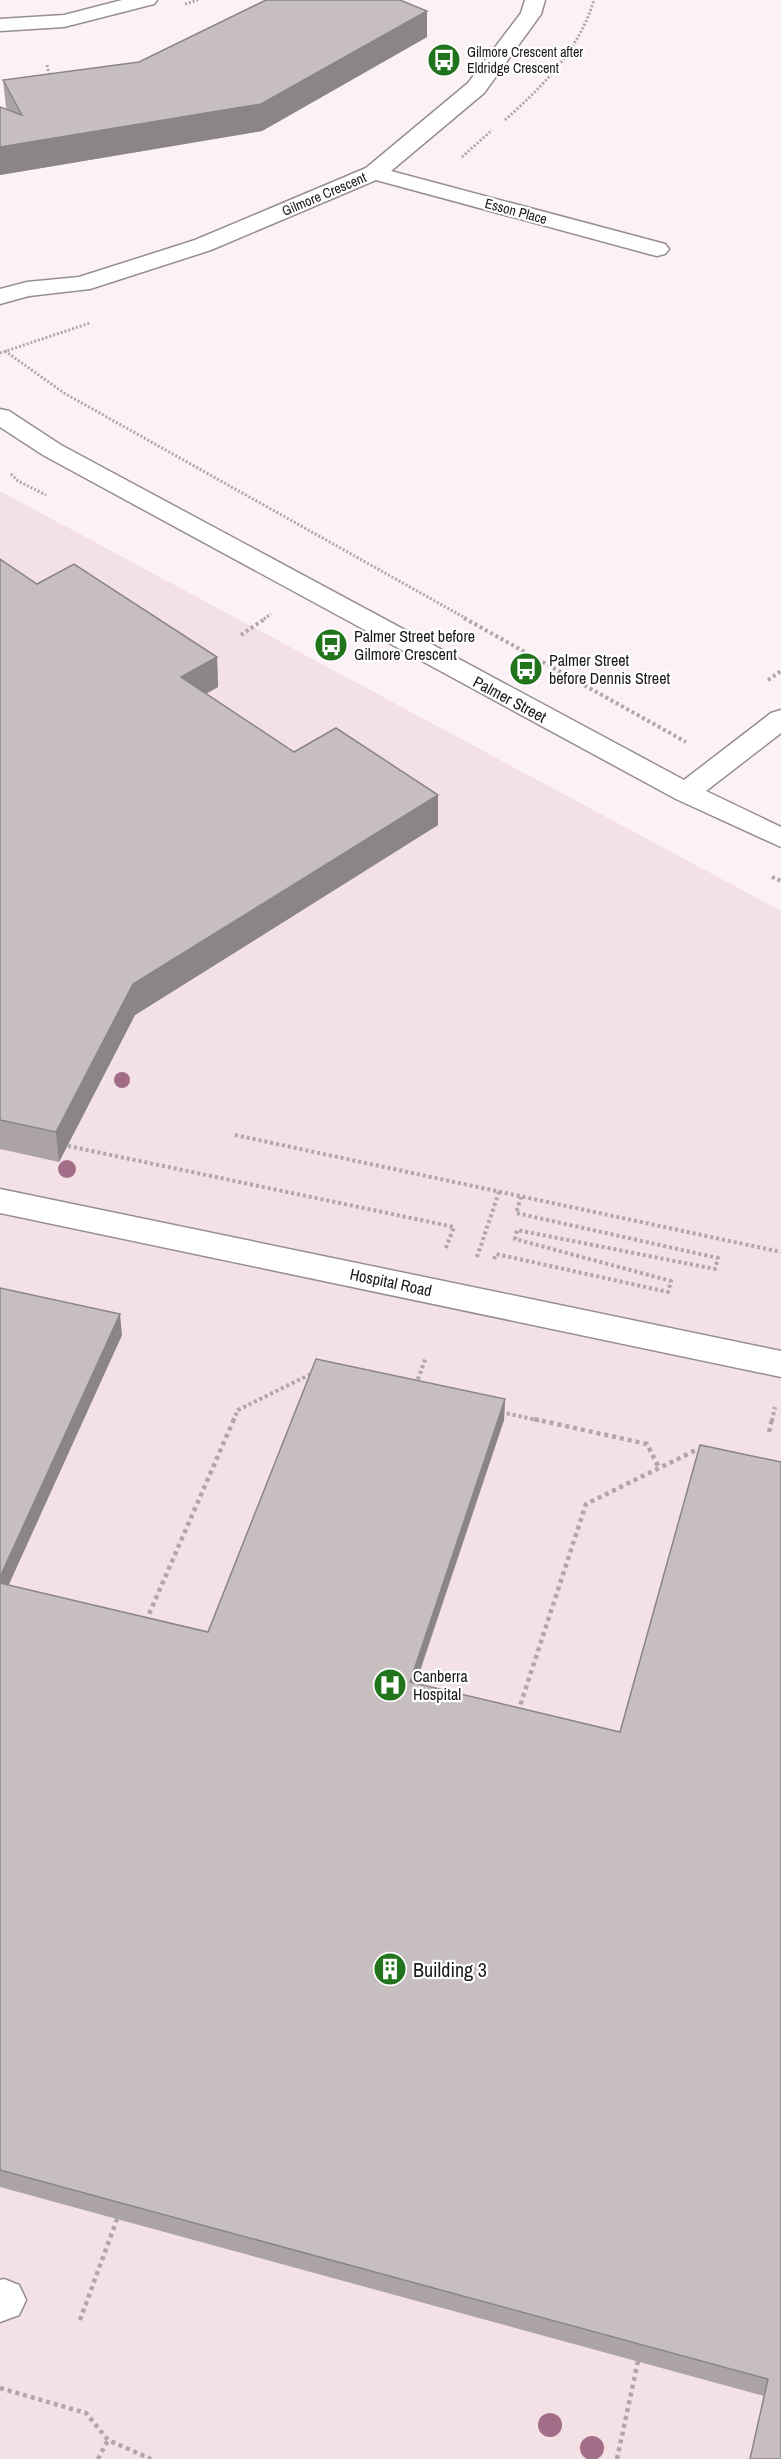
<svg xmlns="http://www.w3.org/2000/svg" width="781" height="2459" font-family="'Archivo Narrow',sans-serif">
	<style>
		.built { fill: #f3e1e6 }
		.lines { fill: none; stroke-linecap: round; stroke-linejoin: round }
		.minor-casing { stroke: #978e91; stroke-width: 3 }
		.path-far2 { stroke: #afa7aa; stroke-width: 3; stroke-dasharray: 2 2; stroke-linecap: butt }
		.path-far1 { stroke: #afa7aa; stroke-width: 4; stroke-dasharray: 3 3; stroke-linecap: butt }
		.path { stroke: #afa7aa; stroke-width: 4.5; stroke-dasharray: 4 4; stroke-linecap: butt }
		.minor { fill: #fff; fill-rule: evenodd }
		.tree { fill: #a26d87 }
		.wall { fill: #aba3a5 }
		.shaded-wall { fill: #8b8586 }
		.building { fill: #c7bec0; stroke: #8b8586; stroke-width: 1.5 }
		.labels { text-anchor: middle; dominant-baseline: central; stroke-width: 4.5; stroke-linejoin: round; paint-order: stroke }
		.far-poi-label { font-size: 14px; fill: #1c191a; stroke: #fff; text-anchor: start }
		.far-street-label { font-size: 14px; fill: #1c191a; stroke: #fff }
		.poi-label { font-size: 16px; fill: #1c191a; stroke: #fff; text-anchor: start }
		.street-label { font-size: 16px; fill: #1c191a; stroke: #fff }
		.near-poi-label { font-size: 20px; fill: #1c191a; stroke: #fff; text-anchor: start }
	</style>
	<rect width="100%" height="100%" fill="#fcf2f5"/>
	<polygon class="built" points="0,491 781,911 781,2459 0,2459"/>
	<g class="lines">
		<defs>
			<g id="minor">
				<polygon points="122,0 157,0 154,4 64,27 0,31 0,19 64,15"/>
				<polygon points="525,0 545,0 541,14 484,93 391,171 665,244 669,249 665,254 657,256 649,254 376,180 211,250 90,289 29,296 0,304 0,289 27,282 79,277 195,240 366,168 468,83 521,13"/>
				<polygon points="0,409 9,411 61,445 684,780 771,713 781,710 781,733 706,791 781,827 781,847 676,799 43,455 0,427"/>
				<polygon points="0,1189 781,1351 781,1377 0,1213"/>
				<polygon points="4,2279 19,2285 26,2300 19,2315 0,2322 0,2280"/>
			</g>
		</defs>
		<use href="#minor" class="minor-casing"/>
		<g class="path-far2">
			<polyline points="185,4 198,0"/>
			<polyline points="47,65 50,78"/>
			<path d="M505,120C543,86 579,50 594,0"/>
			<polyline points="462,157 492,130"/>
			<polyline points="5,351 64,393 467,619"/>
			<polyline points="0,353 90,323"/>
			<polyline points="11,474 18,481 46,495"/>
			<polyline points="264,619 271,614"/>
		</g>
		<g class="path-far1">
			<polyline points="464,618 686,742"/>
			<polyline points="241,635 266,618"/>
			<polyline points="768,680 781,671"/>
			<polyline points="772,877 781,881"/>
			<polyline points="235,1135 781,1252"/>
			<polyline points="68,1146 454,1227 445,1250"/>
			<polyline points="477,1257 499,1192"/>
			<polyline points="494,1259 496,1254 668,1292 671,1281 515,1239 517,1230 715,1269 718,1258 516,1213 521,1197"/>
			<polyline points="416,1385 426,1357"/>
			<polyline points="501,1412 541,1421"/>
			<polyline points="233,1421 238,1410 315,1372"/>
			<polyline points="772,1421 775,1407"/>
		</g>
		<g class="path">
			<polyline points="534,1419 647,1444 659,1468"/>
			<polyline points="769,1432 772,1419"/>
			<polyline points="146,1621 234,1419"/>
			<polyline points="518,1712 586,1504 696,1450 701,1451"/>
			<polyline points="80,2320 117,2219"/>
			<polyline points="0,2388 86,2413 108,2440 151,2459"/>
			<polyline points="98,2459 108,2440"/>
			<polyline points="617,2459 638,2361"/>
		</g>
		<use href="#minor" class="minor"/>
	</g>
	<g class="tree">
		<circle cx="122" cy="1080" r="8"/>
		<circle cx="67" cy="1169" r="9"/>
		<circle cx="550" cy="2425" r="12"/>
		<circle cx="592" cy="2448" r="12"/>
	</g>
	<g class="wall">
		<polygon points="427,37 262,131 0,175 8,110 6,107 3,80"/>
		<polygon points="0,559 37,584 217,657 218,687 206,693 294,752 438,795 438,825 135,1015 59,1162 0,1149"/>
		<polygon points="0,1288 122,1335 8,1585 208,1632 505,1399 504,1420 416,1684 620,1732 700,1445 781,2459 764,2396 0,2187"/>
	</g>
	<g class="shaded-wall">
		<polygon points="427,11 427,37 262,131 0,175 0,147"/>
		<polygon points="217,657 218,687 183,707 181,677"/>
		<polygon points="438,795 438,825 135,1015 59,1162 56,1132 133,984"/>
		<polygon points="120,1314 122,1335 1,1602 0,1577"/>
		<polygon points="505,1399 504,1420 409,1702 410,1682"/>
	</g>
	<g class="building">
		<polygon points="266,0 400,0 427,11 261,104 0,147 0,107 22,115 3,80 139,62"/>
		<polygon points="0,559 37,584 74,564 217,657 181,677 294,752 336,728 438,795 133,984 56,1132 0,1120"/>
		<polygon points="0,1288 120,1314 0,1577"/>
		<polygon points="316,1359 505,1399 410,1682 620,1732 700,1445 781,1462 781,2459 750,2459 768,2379 0,2170 0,1583 208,1632"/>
	</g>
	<defs>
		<symbol id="bus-disc" viewBox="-11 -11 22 22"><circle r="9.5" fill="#21731c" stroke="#fff"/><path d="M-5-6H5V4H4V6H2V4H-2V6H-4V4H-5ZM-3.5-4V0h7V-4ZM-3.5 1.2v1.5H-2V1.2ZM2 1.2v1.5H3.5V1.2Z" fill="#fff"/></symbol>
		<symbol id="hospital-disc" viewBox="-11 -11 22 22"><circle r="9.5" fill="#21731c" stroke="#fff"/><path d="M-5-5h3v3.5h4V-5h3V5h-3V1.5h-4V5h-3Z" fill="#fff"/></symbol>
		<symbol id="building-disc" viewBox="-11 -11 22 22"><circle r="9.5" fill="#21731c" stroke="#fff"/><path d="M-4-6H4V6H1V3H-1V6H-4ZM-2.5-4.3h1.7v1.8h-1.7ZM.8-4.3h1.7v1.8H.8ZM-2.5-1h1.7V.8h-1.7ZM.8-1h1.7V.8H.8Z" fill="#fff"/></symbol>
	</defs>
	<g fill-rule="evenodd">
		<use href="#bus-disc" x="425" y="41" width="38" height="38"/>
		<use href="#bus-disc" x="312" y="626" width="38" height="38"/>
		<use href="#bus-disc" x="507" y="650" width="38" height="38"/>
		<use href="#hospital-disc" x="371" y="1666" width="38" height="38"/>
		<use href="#building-disc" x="371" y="1950" width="38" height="38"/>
	</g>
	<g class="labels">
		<g class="far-poi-label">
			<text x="467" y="52">Gilmore Crescent after<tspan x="467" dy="16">Eldridge Crescent</tspan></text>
		</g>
		<g class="far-street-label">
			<text transform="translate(324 194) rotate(-23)">Gilmore Crescent</text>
			<text transform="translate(516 211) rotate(15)">Esson Place</text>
		</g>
		<g class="poi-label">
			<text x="354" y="636">Palmer Street before<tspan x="354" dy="18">Gilmore Crescent</tspan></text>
			<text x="549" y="660">Palmer Street<tspan x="549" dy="18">before Dennis Street</tspan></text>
			<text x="413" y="1676">Canberra<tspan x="413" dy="18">Hospital</tspan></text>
		</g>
		<g class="street-label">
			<text transform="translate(510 699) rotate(28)">Palmer Street</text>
			<text transform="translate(391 1282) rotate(12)">Hospital Road</text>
		</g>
		<g class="near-poi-label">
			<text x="413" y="1969">Building 3</text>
		</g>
	</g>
</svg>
